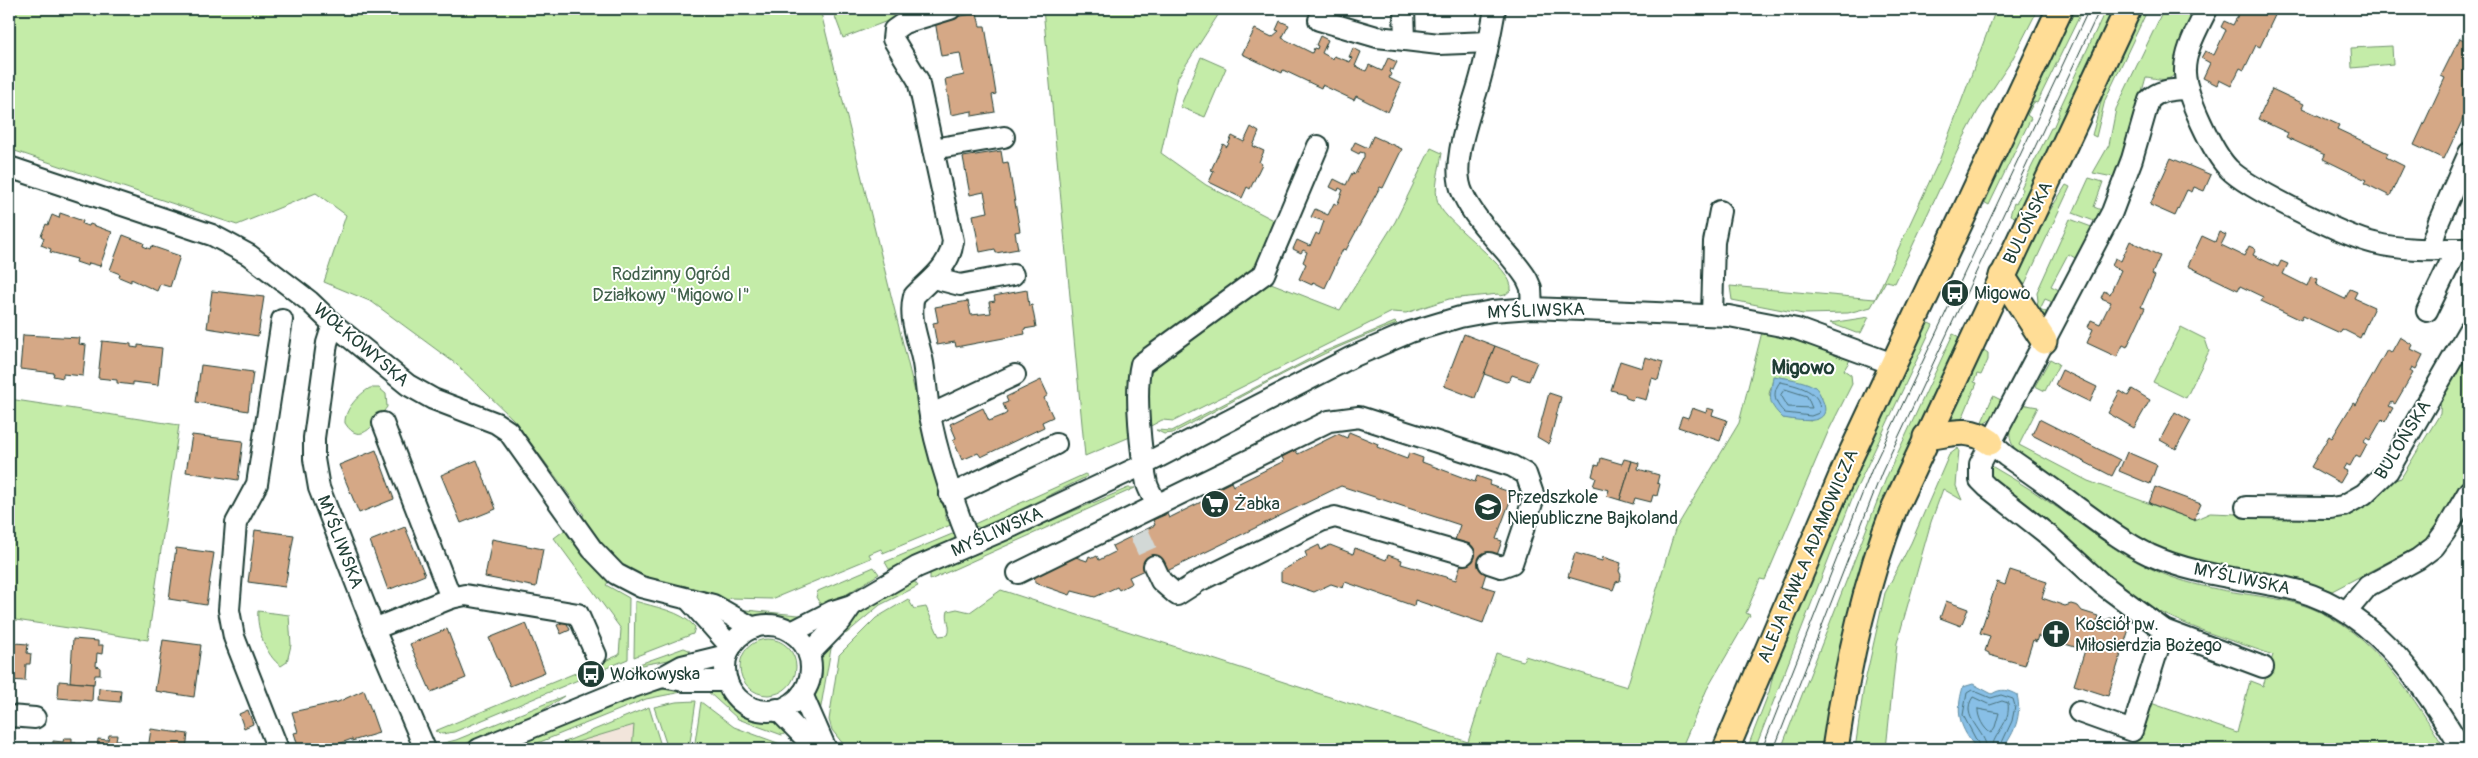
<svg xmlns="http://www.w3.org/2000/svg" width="2478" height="758" font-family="Pangolin,sans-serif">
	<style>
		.built { fill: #f2e5db }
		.green { fill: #c4eca8; stroke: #72946e; fill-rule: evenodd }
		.water { fill: #88bfe6; stroke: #5e8b9f }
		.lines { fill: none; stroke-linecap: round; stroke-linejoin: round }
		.shore { stroke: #49717b; stroke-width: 1 }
		.building { fill: #d5a886; stroke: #1f3d34 }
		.minor-tunnel { stroke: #d2d8d6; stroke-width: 20; stroke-dasharray: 20 10; stroke-linecap: butt }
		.minor-casing { stroke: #1f3d34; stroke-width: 24 }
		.major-casing { stroke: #1f3d34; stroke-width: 29 }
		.minor { stroke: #fff; stroke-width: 20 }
		.major { stroke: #ffdd96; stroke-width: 25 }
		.tram { stroke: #1f3d34; stroke-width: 1 }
		.labels { text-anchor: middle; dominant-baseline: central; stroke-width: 4; stroke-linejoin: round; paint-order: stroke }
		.street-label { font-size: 18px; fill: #1f3d34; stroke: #fff }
		.park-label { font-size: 18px; fill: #40604b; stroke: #fff }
		.poi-label { font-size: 18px; fill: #1f3d34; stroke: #fff; text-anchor: start }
		.quarter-label { font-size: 20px; font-weight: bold; fill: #1f3d34; stroke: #fff }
	</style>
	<rect width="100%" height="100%" fill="#fff"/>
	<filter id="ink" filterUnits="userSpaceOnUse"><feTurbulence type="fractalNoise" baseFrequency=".02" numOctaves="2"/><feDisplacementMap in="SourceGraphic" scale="10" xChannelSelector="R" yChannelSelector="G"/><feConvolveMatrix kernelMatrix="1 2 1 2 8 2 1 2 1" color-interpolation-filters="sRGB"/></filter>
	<g filter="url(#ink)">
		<polygon class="built" points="634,725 632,749 554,749 566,745"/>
		<g class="green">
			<path d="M9,9H820L947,521L951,519L953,524L883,553L881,549L869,554L871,558L772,599L730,598L724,603C711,596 699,589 685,586C674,584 662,583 651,580C618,570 600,544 582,516L584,515L514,420L456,364L372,302L324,282L346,215L316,193L237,225L9,149Z"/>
			<polygon points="837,9 919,9 843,38 833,11"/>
			<path d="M1043,9H1222L1178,77L1161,153L1206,185L1295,231L1271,283L1340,310L1395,222L1431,148L1442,153C1440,167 1433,189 1438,203C1446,225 1515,268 1511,290L1505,295L1500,296L1499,294L1449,299L1406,313L1392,312L1174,421L1162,420L1130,437L1085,456Z"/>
			<polygon points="1996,9 2038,9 2012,60 1978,111 1963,139 1895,283 1886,281 1871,307 1848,313 1803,314 1732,300 1730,286 1875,299 1939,161"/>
			<polygon points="2073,9 2083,9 2037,103 2034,102 2027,115 2031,118 1989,205 1982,201"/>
			<polygon points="2106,9 2116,9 2017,218 2010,215 2014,203 2016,204 2023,189 2021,188 2051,128 2053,128 2059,114 2058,112"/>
			<polygon points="2143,9 2148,9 2105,100 2096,137 2092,135 2106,84"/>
			<path d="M2164,9H2183L2182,12L2195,18L2176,72C2169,84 2157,78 2146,77L2118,178L2093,173L2109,145L2116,109Z"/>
			<polygon points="2392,46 2393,64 2352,68 2351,48"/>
			<polygon points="1201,57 1226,68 1205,117 1180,107"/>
			<polygon points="2089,178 2103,182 2094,207 2106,212 2099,220 2094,221 2073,213"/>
			<polygon points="2066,185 2070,187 2022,290 2017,275 2030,242"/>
			<polygon points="2070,219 2097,229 2079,260 2068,254 2051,286 2059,290 2061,296 2057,304 2045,299 2040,309 2048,313 2046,321 2035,309 2038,301 2037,292"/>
			<polygon points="1869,317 1861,333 1856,333 1830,323"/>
			<polygon points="1924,321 1933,325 1853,496 1755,749 1747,749 1769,692 1777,659 1858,466"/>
			<path d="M1395,322L1397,324C1318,351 1246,395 1173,433L1164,434L1156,430L1172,431L1323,352Z"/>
			<polygon points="2181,327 2205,339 2209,351 2186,398 2153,382"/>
			<path d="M1762,332L1807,344L1850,360L1844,370L1851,375L1852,384L1828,432L1765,580L1760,579L1746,613L1750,615L1707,689L1681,749H847L832,730L829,720L839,655L876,618L908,599L914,609L926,607L939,636L948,635C952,626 945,619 948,611L957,609L970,612L1001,590L1468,742L1496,653L1523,661L1525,656L1627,687L1675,530L1739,423ZM1774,376L1790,379L1815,387L1822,398L1811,421L1783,418L1769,394Z"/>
			<polygon points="1953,334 1962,338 1825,749 1781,749 1887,476"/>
			<path d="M2469,345V472L2437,528L2422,544L2332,591L2290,578L2223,569L2186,560L2144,542L2069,493L2016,450C2003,434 2013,420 2021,404L2038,407L2019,445L2088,481L2194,520L2210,513L2319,517L2365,503L2384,489L2389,482L2401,478L2440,414L2441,395Z"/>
			<polygon points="1981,348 1988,353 1988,360 1981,375 1977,374 1974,382 1977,383 1962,419 1947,422"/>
			<polygon points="2050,359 2059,364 2045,391 2035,386"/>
			<path d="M370,388H379L386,394L387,407C377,420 361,449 345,423C344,410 359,394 370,388Z"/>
			<polygon points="1993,396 2005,402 1996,416 1981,424"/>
			<polygon points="9,399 179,425 148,640 9,619"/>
			<polygon points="1958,448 1959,450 1956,486 1962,500 1943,489 1931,522 1897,643 1886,749 1855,749 1864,686 1885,593 1911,543 1949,455"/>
			<path d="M1988,464C2008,476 2028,487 2046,500C2082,524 2114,553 2154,570C2196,589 2238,592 2283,600C2360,614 2408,687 2445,749H2132L2148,702L2237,733L2250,681L2263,686L2273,655C2226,638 2175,625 2134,596C2083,559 2047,510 1990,479Z"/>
			<polygon points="1085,474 1088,476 992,524 981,528 972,525"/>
			<polygon points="1128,488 1135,488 930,580 930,572"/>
			<polygon points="570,526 593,566 609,581 606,585 629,598 628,659 454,732 442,734 435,731 619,655 621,629 554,538"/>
			<polygon points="957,532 954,540 889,569 885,562"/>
			<polygon points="874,567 879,574 823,609 816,597 818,591"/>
			<polygon points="913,580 918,586 880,605 847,633 842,635 839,632 869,606"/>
			<path d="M635,601C654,607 682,611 695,627L693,634L634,657Z"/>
			<polygon points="735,609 809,616 795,622 774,618 753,618"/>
			<path d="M258,611L289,615L291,645L287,662L281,666C266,656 256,628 258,611Z"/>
			<circle cx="768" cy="667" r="28"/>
			<polygon points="832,643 820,712 811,696 820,655"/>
			<polygon points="684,648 689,650 690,656 631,667"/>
			<polygon points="674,687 692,690 646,699 523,749 506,749 634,696"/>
			<polygon points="718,689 742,709 756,716 772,718 788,732 782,735 738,719 706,690"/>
			<polygon points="564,696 537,714 455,748 436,745 456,740"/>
			<polygon points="696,701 689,749 668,749 654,707 676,702"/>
			<polygon points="701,702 734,727 794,749 694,749"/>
			<polygon points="649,707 662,749 632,749 634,725 554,749 548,749"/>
		</g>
		<g class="water">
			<path d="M1773,376C1785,378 1804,380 1815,387C1819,390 1822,399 1824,404C1831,427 1796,420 1783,418C1765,401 1771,397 1773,376Z"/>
			<path d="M1973,684L1992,694C2001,688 2008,690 2017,695C2022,715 2015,732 2003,748L1977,749C1960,728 1955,714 1963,687Z"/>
		</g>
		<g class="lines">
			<g class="shore">
				<path d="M1780,382C1796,385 1824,391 1819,413L1811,416L1785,413C1775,404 1771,393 1780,382Z"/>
				<polygon points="1785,389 1807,396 1812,408 1788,407 1781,395"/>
				<path d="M1978,709L1999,713L1995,727L1991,733C1984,730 1977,716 1978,709Z"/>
				<polyline points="1981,749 1963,715 1967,693 1972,690 1991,698 2001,695 2013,699 2015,706 2012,721 1999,749"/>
				<path d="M1987,749C1986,731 1959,717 1973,697L1990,705L2002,701L2008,703C2011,724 1993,733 1992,749"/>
			</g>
		</g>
		<g class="building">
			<polygon points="2241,9 2278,9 2260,47 2256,45 2244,70 2240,68 2231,86 2219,80 2217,85 2203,78 2210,63 2201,58 2205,51 2214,55 2226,30 2221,27 2224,21 2233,25"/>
			<polygon points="977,13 980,26 985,26 996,94 992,95 995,112 972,116 972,111 951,115 945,79 964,75 960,53 941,56 935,21"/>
			<polygon points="1280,21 1289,25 1282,38 1312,53 1314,48 1317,49 1318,46 1316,45 1320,36 1328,40 1322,53 1333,59 1334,56 1350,62 1352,58 1349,57 1353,48 1361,52 1355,66 1366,71 1369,65 1382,71 1388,58 1397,62 1393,70 1390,69 1389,72 1391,74 1389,78 1401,84 1388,112 1356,96 1354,100 1322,85 1321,88 1283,70 1282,73 1242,54 1255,29 1272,37 1279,31 1276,30"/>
			<polygon points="2460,38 2469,43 2469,106 2444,159 2414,145 2445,78 2441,76"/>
			<polygon points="2272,89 2304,104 2302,108 2339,125 2337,129 2388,153 2386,157 2404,166 2390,196 2364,183 2366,180 2323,159 2325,155 2286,137 2288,133 2258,119"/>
			<polygon points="1251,127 1259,132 1253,146 1264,151 1259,162 1262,164 1250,189 1247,187 1242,198 1209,182 1214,171 1211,170 1223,144 1227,147 1232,136 1244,142"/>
			<polygon points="1373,136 1402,149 1383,188 1380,187 1346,250 1343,249 1325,288 1313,282 1312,285 1299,279 1306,264 1303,262 1307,252 1303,250 1301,253 1293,249 1297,240 1310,246 1316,233 1319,235 1324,221 1311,217 1315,209 1328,215 1334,203 1337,205 1343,190 1339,188 1338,191 1330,187 1334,179 1346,185 1352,173 1355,174 1364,157 1364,153 1360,152 1359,154 1351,150 1355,142 1368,148"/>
			<polygon points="1001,151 1003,163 1008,162 1020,231 1015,232 1018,249 996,253 995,249 980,252 973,215 988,212 984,192 970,195 963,157"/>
			<polygon points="2171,158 2211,175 2204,191 2194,187 2192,192 2187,190 2175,216 2150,205"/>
			<polygon points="9,199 15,201 9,224"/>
			<polygon points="60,213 83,221 82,224 85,225 89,226 90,224 112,232 100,266 89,263 88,266 76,262 77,259 50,252 51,249 41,245 44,238 41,236 46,224 48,225 52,215 59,218"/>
			<polygon points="2219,232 2226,235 2221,245 2244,256 2249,246 2256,249 2253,255 2278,267 2281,261 2288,264 2283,274 2307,286 2311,276 2318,279 2316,285 2345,299 2350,289 2357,292 2354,298 2374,307 2360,338 2342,329 2340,333 2303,316 2301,320 2261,301 2263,297 2240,286 2238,290 2188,266 2202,236 2215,242"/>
			<polygon points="123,235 144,243 143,246 150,249 151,246 180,256 170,287 160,284 157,291 131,279 131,282 119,277 120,274 110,270"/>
			<polygon points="2130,241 2160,256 2152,274 2155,276 2141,307 2145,308 2127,347 2123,345 2117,357 2087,343 2093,329 2088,327 2091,320 2100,324 2111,302 2101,298 2104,291 2110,294 2121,270 2112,266 2115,258 2121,261"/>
			<polygon points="1027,290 1029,306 1032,305 1036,327 1024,329 1025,334 956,347 955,342 937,345 933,323 938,322 935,307 968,301 971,315 991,313 989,302 995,301 994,296"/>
			<polygon points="212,291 264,297 258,336 207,328"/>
			<polygon points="1464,334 1495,346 1475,398 1444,386"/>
			<polygon points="23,335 80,338 79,344 86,345 83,376 63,374 63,378 53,376 54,373 20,369"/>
			<polygon points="2400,337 2413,345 2411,349 2423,355 2416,369 2412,367 2410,371 2413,373 2395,404 2392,402 2389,406 2393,408 2385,422 2382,419 2370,440 2366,438 2364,442 2367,444 2360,457 2356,455 2350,466 2346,464 2343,469 2347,471 2340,483 2311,467 2329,436 2332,438 2353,403 2356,405 2387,350 2391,353"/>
			<polygon points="102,341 131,344 131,347 138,348 138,345 162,348 158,385 133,382 133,385 117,383 117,380 98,378"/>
			<polygon points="1495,346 1537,362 1529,381 1512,375 1509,381 1506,382 1484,374"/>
			<polygon points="1645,357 1663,362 1658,380 1652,378 1646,400 1635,397 1632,400 1626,398 1625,394 1611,390 1620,361 1642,368"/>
			<polygon points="201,365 253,372 248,411 196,402"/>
			<polygon points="2062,370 2097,387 2090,402 2055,385"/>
			<polygon points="1041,380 1048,395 1044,398 1053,417 1042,422 1044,427 981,457 978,453 962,460 953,440 956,438 950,424 983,408 989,421 1004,415 1007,413 1003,404 1008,402 1006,397"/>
			<polygon points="2132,389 2150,400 2134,428 2108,413 2120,391 2128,396"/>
			<polygon points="1549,393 1561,397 1549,444 1537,437"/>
			<polygon points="1692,408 1706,413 1707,408 1714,410 1712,415 1727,420 1720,441 1678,427 1682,416 1688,418"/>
			<polygon points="2175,412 2191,421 2176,449 2160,440"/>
			<polygon points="2039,419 2120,460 2112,476 2032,435"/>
			<polygon points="1349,432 1378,444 1377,447 1399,456 1407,459 1409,453 1423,458 1422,462 1475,482 1477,476 1491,481 1489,485 1513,493 1496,539 1502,541 1497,555 1492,554 1482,586 1495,590 1483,623 1415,600 1414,606 1345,582 1343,588 1331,584 1314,592 1281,581 1281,571 1307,557 1305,552 1319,545 1321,550 1330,545 1353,554 1355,548 1386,560 1388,555 1402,560 1401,564 1456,580 1466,547 1454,543 1460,525 1341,486 1167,571 1162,562 1129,577 1132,583 1119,590 1117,587 1095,597 1072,591 1070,595 1035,583 1034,573 1070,555 1087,561 1089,556 1093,558 1097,556 1099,560 1115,552 1112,546 1155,525 1153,520 1167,514 1169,518 1219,493 1217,489 1231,482 1233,486 1284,461 1282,457 1295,450 1298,454 1338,434 1347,438"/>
			<polygon points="192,435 243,441 238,480 186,472"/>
			<polygon points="376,450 394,499 359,513 339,465"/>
			<polygon points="2127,452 2157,465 2150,484 2119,471"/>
			<polygon points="1601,458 1622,464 1624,459 1632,461 1620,500 1607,496 1609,490 1593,486 1596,478 1592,476 1595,465 1599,466"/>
			<polygon points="477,460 496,509 461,523 441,475"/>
			<polygon points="1632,461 1639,463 1638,469 1659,475 1657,483 1660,484 1657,496 1653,495 1651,502 1635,498 1633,504 1620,500"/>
			<polygon points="2155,487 2201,504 2194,520 2149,503"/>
			<polygon points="405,527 425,575 388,590 370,541"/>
			<polygon points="255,530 294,535 285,587 248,582"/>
			<polygon points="492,539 543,549 536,587 485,577"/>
			<polygon points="176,548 214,553 206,605 169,599"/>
			<polygon points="1575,553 1602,561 1603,557 1621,563 1619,571 1621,575 1620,581 1616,582 1613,590 1568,577"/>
			<polygon points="2010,570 2047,582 2042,598 2065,606 2071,604 2078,606 2082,611 2098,616 2097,620 2104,621 2110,618 2118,621 2121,627 2129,629 2108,696 2074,685 2085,650 2038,636 2036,642 2033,640 2025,665 1989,655 1989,653 1985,651 1990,636 1980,633 1997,582 2005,585"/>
			<polygon points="1946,601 1968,609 1961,626 1940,618"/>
			<polygon points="566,621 570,630 561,634 557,625"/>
			<polygon points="526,623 545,672 510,686 489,638"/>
			<polygon points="447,629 466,678 431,692 410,644"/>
			<polygon points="9,639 15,643 28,644 27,653 31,654 30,664 26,664 25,681 9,680"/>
			<polygon points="73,639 98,641 98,645 103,645 102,654 97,653 96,666 100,667 100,675 95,675 94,684 70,682"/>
			<polygon points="163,640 201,645 194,697 155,691"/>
			<polygon points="59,681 93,684 92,701 58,698"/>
			<polygon points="99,688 121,690 120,702 98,700"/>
			<polygon points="364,690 379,733 352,741 352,739 325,749 299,749 294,733 298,732 292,712 338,702"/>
			<polygon points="248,710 253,724 244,728 239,714"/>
			<polygon points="151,729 188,734 186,749 148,749"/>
			<polygon points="109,735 117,735 116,740 120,740 120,749 97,749 98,739 108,740"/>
			<polygon points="64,738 72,738 72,743 76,743 75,749 53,749 53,741 63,742"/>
		</g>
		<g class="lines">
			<polyline class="minor-tunnel" points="1139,533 1154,566"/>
			<defs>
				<g id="minor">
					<path d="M950,9L904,23L894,30L893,39L918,80L953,241C950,267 930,279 914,296C908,319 919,341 923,363C926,381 927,399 930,416C939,461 953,502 970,544"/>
					<polyline points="1404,9 1405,40 1439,44 1489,42"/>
					<path d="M1495,9C1491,31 1487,54 1481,76C1473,108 1448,163 1463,194C1478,227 1508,249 1527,279L1531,288L1532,308"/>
					<path d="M2207,9C2198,28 2184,51 2185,73C2186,96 2213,153 2229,169C2247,188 2347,237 2374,243C2404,251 2439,249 2469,249"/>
					<polyline points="1319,20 1377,37 1405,40"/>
					<path d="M2188,89C2173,90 2160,89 2149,100L2132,159L2112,212L1980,464V480L1987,487L2052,538L2102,584L2164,630L2263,667"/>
					<polyline points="933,149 1004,137"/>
					<polyline points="9,167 212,235 227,243 249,255 309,301 333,324 408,385 433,399 496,423 508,431 592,549 616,574 641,587 713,605 753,628"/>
					<polyline points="2430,249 2439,221 2469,153"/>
					<polyline points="933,278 960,285 1013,275"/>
					<polyline points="2427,311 2457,249"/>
					<polyline points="1712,315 1714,242 1720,211"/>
					<polyline points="333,324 327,343 314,438 314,459 319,488 374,629 425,749"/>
					<polyline points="930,415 1015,375"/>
					<polyline points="383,423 451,598"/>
					<path d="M1990,442L2006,456C2029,472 2052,488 2074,505C2099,523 2123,542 2150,555C2192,574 2238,578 2283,587C2370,604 2419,678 2462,749"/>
					<polyline points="950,495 1056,444"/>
					<path d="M1157,505C1154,498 1149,491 1147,484C1141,454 1134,393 1141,364L1264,274L1318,146"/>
					<polyline points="2246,507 2331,508 2343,506 2364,494 2388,471 2469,330"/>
					<polyline points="1154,566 1161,581 1177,595 1199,581 1321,521 1335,517 1464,554"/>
					<polyline points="1018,573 1329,421 1359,417 1512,466 1526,474 1534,497 1512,563 1501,567 1489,563"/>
					<polyline points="690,601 731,647"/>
					<polyline points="2347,611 2368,586 2418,559 2434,547 2445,532 2469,491"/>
					<circle cx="768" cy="668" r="43"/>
					<polyline points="374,629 451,598 465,595 578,614 596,655"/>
					<polyline points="792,632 833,611 852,605 917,567 1013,526 1145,464 1352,357 1410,332 1460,317 1492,311 1532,308 1729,316 1797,329 1893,364"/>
					<polyline points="809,654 841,621 852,605"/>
					<polyline points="662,677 684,681 727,681"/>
					<polyline points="802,694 826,749"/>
					<polyline points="777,709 810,743 820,749"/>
					<polyline points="2079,712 2132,731 2164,630"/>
					<polyline points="9,716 35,718"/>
					<polyline points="278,749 234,637 229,610 236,523 257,484 282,320"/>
					<polyline points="479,749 616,693 662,677 682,666 727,655"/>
				</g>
				<g id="major">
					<polyline points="2002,276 2044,341"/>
					<path d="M1926,437C1951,434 1969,426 1990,442"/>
					<polyline points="1726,749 1849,459 2060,9"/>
					<path d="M1835,749C1847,667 1864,587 1894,509L2128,9"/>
				</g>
			</defs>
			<use href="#minor" class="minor-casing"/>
			<use href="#major" class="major-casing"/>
			<use href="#minor" class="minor"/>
			<use href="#major" class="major"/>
			<g class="tram">
				<polyline points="1762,749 1872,469 2089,9"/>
				<polyline points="1774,749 1882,472 2100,9"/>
			</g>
		</g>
	</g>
	<defs>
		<symbol id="bus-disc" viewBox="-11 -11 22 22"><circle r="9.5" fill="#1f3d34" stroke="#fff"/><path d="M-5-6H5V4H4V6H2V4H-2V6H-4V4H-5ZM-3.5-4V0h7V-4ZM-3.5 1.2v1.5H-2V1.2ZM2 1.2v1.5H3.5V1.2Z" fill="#fff"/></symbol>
		<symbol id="supermarket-disc" viewBox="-11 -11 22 22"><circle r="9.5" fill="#1f3d34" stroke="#fff"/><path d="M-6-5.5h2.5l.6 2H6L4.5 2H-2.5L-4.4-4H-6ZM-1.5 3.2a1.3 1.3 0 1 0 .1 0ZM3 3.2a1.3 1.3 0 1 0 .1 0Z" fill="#fff"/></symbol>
		<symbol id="school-disc" viewBox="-11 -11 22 22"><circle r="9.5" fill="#1f3d34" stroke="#fff"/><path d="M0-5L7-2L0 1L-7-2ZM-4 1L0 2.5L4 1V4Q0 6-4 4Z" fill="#fff"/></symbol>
		<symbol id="church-disc" viewBox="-11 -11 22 22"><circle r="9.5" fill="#1f3d34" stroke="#fff"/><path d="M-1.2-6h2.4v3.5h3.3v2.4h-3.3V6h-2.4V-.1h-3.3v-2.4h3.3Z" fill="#fff"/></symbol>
	</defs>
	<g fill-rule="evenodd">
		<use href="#bus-disc" x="1939" y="277" width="32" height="32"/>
		<use href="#supermarket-disc" x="1199" y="488" width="32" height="32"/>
		<use href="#school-disc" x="1472" y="491" width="32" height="32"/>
		<use href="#church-disc" x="2040" y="618" width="32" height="32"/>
		<use href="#bus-disc" x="575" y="658" width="32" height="32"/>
	</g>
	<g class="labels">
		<g class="street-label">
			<text transform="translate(2028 223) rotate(-64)">BULOŃSKA</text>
			<text transform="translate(1536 311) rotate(-2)">MYŚLIWSKA</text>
			<text transform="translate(361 345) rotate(40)">WOŁKOWYSKA</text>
			<text transform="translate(2403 440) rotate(-58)">BULOŃSKA</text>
			<text transform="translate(997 532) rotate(-24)">MYŚLIWSKA</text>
			<text transform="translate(340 542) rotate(69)">MYŚLIWSKA</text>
			<text transform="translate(1808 556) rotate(-67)">ALEJA PAWŁA ADAMOWICZA</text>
			<text transform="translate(2242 579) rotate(12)">MYŚLIWSKA</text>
		</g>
		<g class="park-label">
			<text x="671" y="274">Rodzinny Ogród<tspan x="671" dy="21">Działkowy "Migowo I"</tspan></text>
		</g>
		<g class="poi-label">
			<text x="1974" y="293">Migowo</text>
			<text x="1507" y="497">Przedszkole<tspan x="1507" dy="21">Niepubliczne Bajkoland</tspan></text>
			<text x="1234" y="504">Żabka</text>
			<text x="2075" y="624">Kościół pw.<tspan x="2075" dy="21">Miłosierdzia Bożego</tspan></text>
			<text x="610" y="674">Wołkowyska</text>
		</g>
		<g class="quarter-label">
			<text x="1803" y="367">Migowo</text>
		</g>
	</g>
	<rect width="2478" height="758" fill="none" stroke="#fff" stroke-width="30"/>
	<rect x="15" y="15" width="2448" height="728" fill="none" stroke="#1f3d34" stroke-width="2" filter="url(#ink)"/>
</svg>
